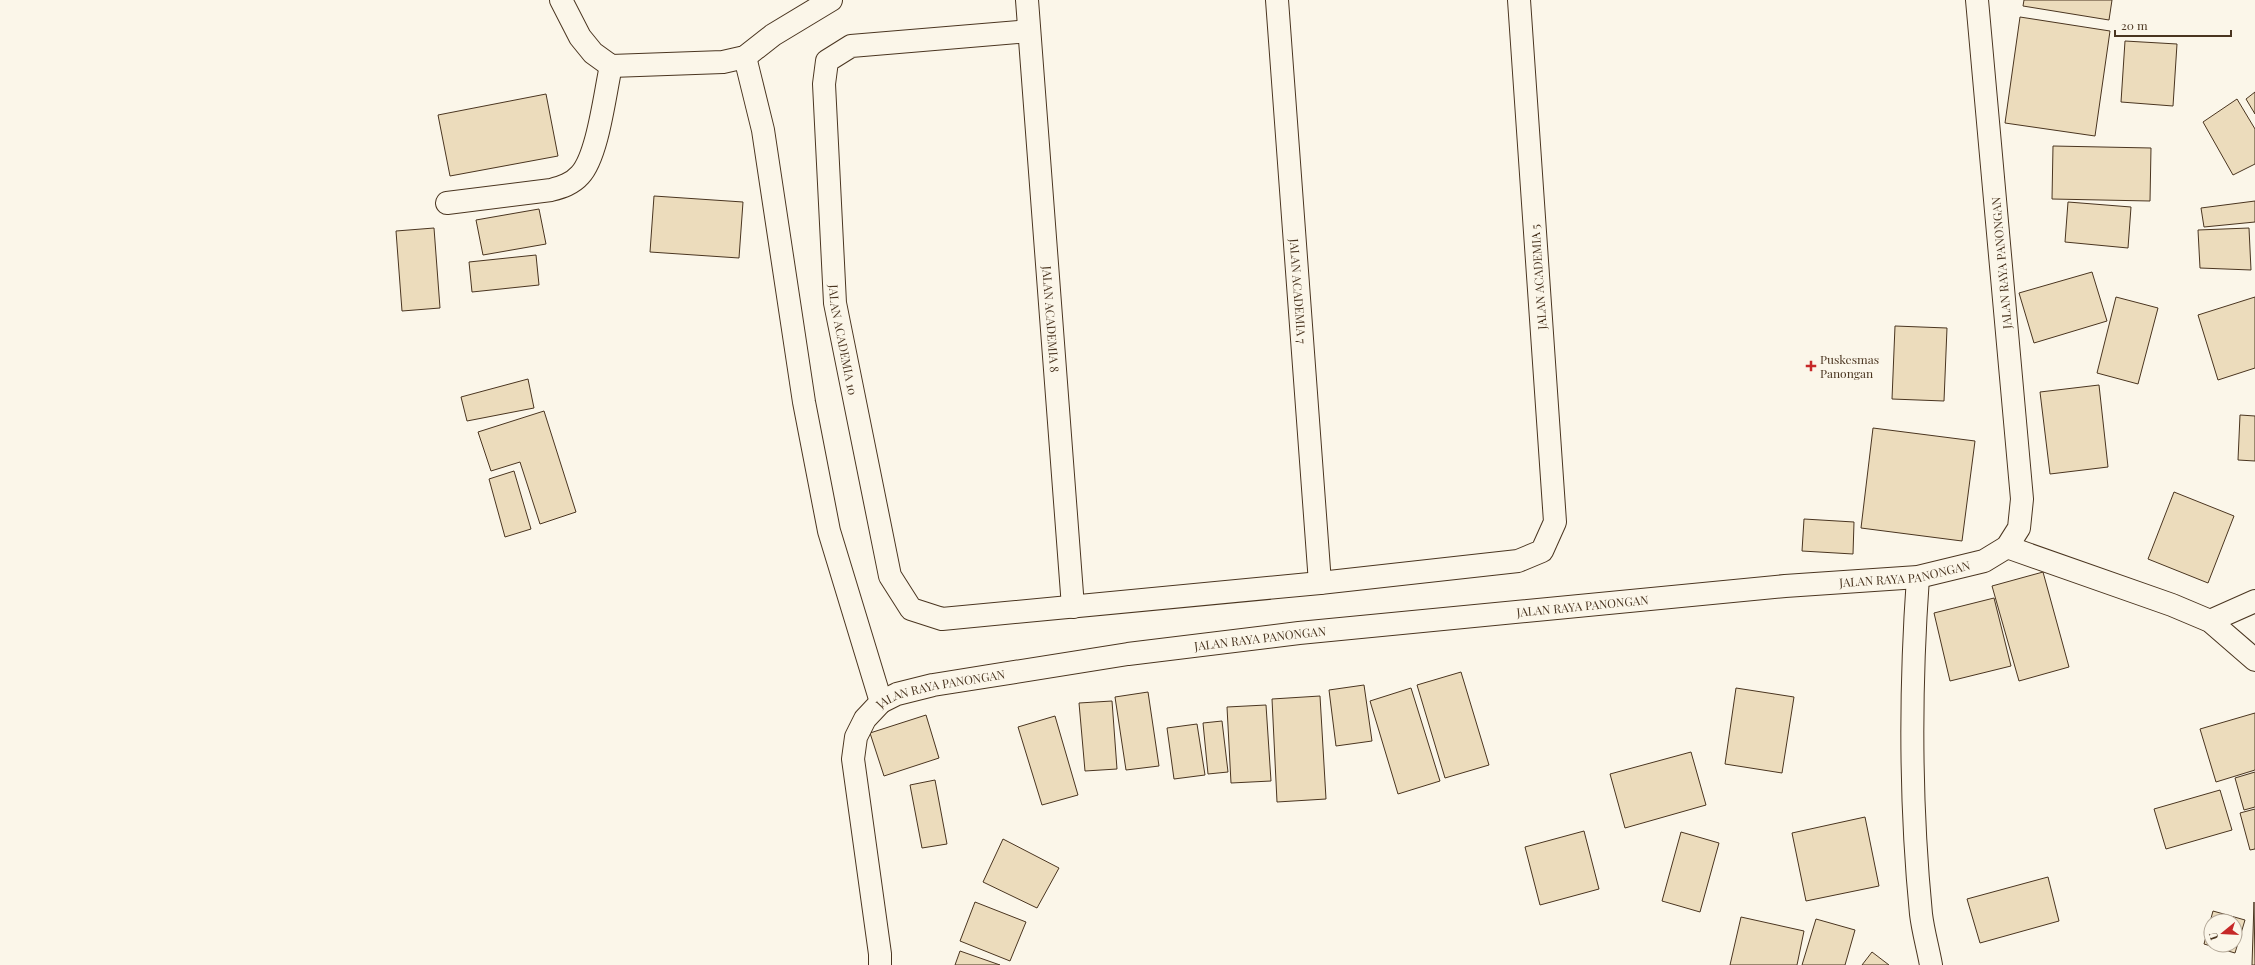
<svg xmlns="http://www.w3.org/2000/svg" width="2255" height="965" font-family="'Playfair Display',serif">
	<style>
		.building { fill: #ecdcbc; stroke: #4a3520; fill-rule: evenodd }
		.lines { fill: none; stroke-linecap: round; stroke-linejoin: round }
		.minor-casing { stroke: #4a3520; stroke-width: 24 }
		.tertiary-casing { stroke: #4a3520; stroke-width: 24 }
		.minor { stroke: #fbf6e9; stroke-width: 22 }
		.tertiary { stroke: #fbf6e9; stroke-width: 22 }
		.poi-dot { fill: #c62828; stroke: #fbf6e9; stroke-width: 1.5 }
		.labels { text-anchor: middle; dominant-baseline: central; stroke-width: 3; stroke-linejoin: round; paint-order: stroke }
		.street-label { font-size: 12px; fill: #4a3520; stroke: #fbf6e9 }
		.poi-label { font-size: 12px; fill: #4a3520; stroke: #fbf6e9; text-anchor: start }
	</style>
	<rect width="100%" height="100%" fill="#fbf6e9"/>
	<g class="building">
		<polygon points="2024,0 2112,0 2109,20 2023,6"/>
		<polygon points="2020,17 2110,31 2095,136 2005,123"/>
		<polygon points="2125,41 2177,44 2173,106 2121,102"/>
		<polygon points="2255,92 2255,114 2246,99"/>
		<polygon points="546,94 558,156 450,176 438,115"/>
		<polygon points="2237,99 2255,129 2255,164 2233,175 2203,122"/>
		<polygon points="2053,146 2151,148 2150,201 2052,199"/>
		<polygon points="654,196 743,202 739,258 650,252"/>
		<polygon points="2255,201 2255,222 2204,227 2201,208"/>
		<polygon points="2068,202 2131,207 2128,248 2065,242"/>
		<polygon points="539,209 546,244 483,255 476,220"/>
		<polygon points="434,228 440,308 402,311 396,231"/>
		<polygon points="2249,228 2251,270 2200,268 2198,230"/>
		<polygon points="536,255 539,285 472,292 469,262"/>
		<polygon points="2092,272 2107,321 2034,343 2019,293"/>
		<polygon points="2116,297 2158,308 2138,384 2097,373"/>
		<polygon points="2255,297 2255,368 2218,380 2198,315"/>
		<polygon points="1895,326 1947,328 1944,401 1892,399"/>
		<polygon points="528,379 534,408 467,421 461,397"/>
		<polygon points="2099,385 2108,467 2050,474 2040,392"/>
		<polygon points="544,411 576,512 540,524 520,462 491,471 478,432"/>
		<polygon points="2240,415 2255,416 2255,461 2238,460"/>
		<polygon points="1873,428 1975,441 1962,541 1861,528"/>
		<polygon points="514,471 531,529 505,537 489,479"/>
		<polygon points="2174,492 2234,516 2208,583 2148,559"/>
		<polygon points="1804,519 1854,522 1853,554 1802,551"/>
		<polygon points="2043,572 2069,667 2019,681 1992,586"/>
		<polygon points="1994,598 2011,666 1950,681 1934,613"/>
		<polygon points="1461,672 1489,765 1445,778 1417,685"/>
		<polygon points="1364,685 1372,741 1336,746 1329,690"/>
		<polygon points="1411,688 1440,781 1398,794 1370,701"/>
		<polygon points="1736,688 1794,697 1782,773 1725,764"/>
		<polygon points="1148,692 1159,766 1126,770 1115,697"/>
		<polygon points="1320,696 1326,799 1277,802 1272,699"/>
		<polygon points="1112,701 1117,769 1085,771 1079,703"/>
		<polygon points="1266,705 1271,781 1231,783 1227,707"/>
		<polygon points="2255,713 2255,770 2216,782 2200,729"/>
		<polygon points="926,715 939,758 884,776 870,733"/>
		<polygon points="1055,716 1078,795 1042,805 1018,727"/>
		<polygon points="1222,721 1228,772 1208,774 1203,723"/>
		<polygon points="1197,724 1205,775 1174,779 1167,728"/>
		<polygon points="1691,752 1706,805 1625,828 1610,774"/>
		<polygon points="2255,772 2255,807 2244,810 2235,778"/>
		<polygon points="935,780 947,844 922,848 910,785"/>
		<polygon points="2220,790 2232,830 2166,849 2154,809"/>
		<polygon points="2255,809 2255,849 2250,850 2240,813"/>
		<polygon points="1865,817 1879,886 1806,901 1792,833"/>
		<polygon points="1584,831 1599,889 1540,905 1525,847"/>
		<polygon points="1681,832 1719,843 1700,912 1662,901"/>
		<polygon points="1003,839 1059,868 1037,908 983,882"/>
		<polygon points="2048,877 2059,921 1980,943 1967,899"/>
		<polygon points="975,902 1026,922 1010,961 960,941"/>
		<polygon points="2254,902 2255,965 2252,965"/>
		<path d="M2213,911L2245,920L2235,953L2204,944ZM2211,921H2235V945H2211Z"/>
		<polygon points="1741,917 1804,931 1797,965 1730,965"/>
		<polygon points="1816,919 1855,930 1845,965 1802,965"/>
		<polygon points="960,951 1000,965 955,965"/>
		<polygon points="1872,952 1889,965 1862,965"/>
	</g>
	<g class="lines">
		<defs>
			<g id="minor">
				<polyline points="561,0 580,37 593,53 611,66 723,62 745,57 773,35 831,0"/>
				<path id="s1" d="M1027,0L1073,607"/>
				<path id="s2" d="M1277,0L1320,583"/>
				<path id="s3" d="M1029,31L851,46L827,61L824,84L835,303L890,576L911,609L942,619L1320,583L1518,561L1542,551L1555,522L1519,0"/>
				<polyline points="745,57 763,130 804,402 829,531 881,702"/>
				<path d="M447,203L551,190C562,187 572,184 580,175C598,156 605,92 611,66"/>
				<polyline points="2007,547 2172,605 2210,621 2255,660"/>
				<path d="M1918,577C1910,689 1910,802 1921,914C1923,931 1928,948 1931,965"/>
				<polyline points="2210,621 2255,601"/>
			</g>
			<g id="tertiary">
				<path id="s4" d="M880,965V954L853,759L856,737L865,719L881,702L897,694L933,685L1128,654L1299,633L1785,586L1918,577L1984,561L2007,547L2019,528L2022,499L1977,0"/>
			</g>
		</defs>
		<use href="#minor" class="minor-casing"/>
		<use href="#tertiary" class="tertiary-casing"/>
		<use href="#minor" class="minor"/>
		<use href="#tertiary" class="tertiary"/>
	</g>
	<path class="poi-dot" d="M1809 360h4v4h4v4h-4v4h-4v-4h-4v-4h4z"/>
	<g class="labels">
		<g class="street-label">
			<text transform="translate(2001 263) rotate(-95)">JALAN RAYA PANONGAN</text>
			<text transform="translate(1538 277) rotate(-94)">JALAN ACADEMIA 5</text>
			<text stroke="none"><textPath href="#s2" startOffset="292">JALAN ACADEMIA 7</textPath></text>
			<text stroke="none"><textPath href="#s1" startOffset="320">JALAN ACADEMIA 8</textPath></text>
			<text stroke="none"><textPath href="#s3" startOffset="487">JALAN ACADEMIA 10</textPath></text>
			<text stroke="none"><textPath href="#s4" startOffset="1307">JALAN RAYA PANONGAN</textPath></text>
			<text stroke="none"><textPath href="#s4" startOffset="983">JALAN RAYA PANONGAN</textPath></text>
			<text stroke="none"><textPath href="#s4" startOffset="659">JALAN RAYA PANONGAN</textPath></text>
			<text stroke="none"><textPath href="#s4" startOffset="335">JALAN RAYA PANONGAN</textPath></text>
		</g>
		<g class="poi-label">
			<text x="1820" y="359">Puskesmas<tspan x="1820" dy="14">Panongan</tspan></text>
		</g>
	</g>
	<g transform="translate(2223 933) rotate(252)"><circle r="19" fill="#fbf6e9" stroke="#b4a999"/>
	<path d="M0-3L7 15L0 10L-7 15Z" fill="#c62828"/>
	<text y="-6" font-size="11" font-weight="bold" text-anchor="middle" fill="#4a3520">U</text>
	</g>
	<path d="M2115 30v6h116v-6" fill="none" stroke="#4a3520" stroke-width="2"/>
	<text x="2121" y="30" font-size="12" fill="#4a3520" stroke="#fbf6e9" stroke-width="3" paint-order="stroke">20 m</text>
</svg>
